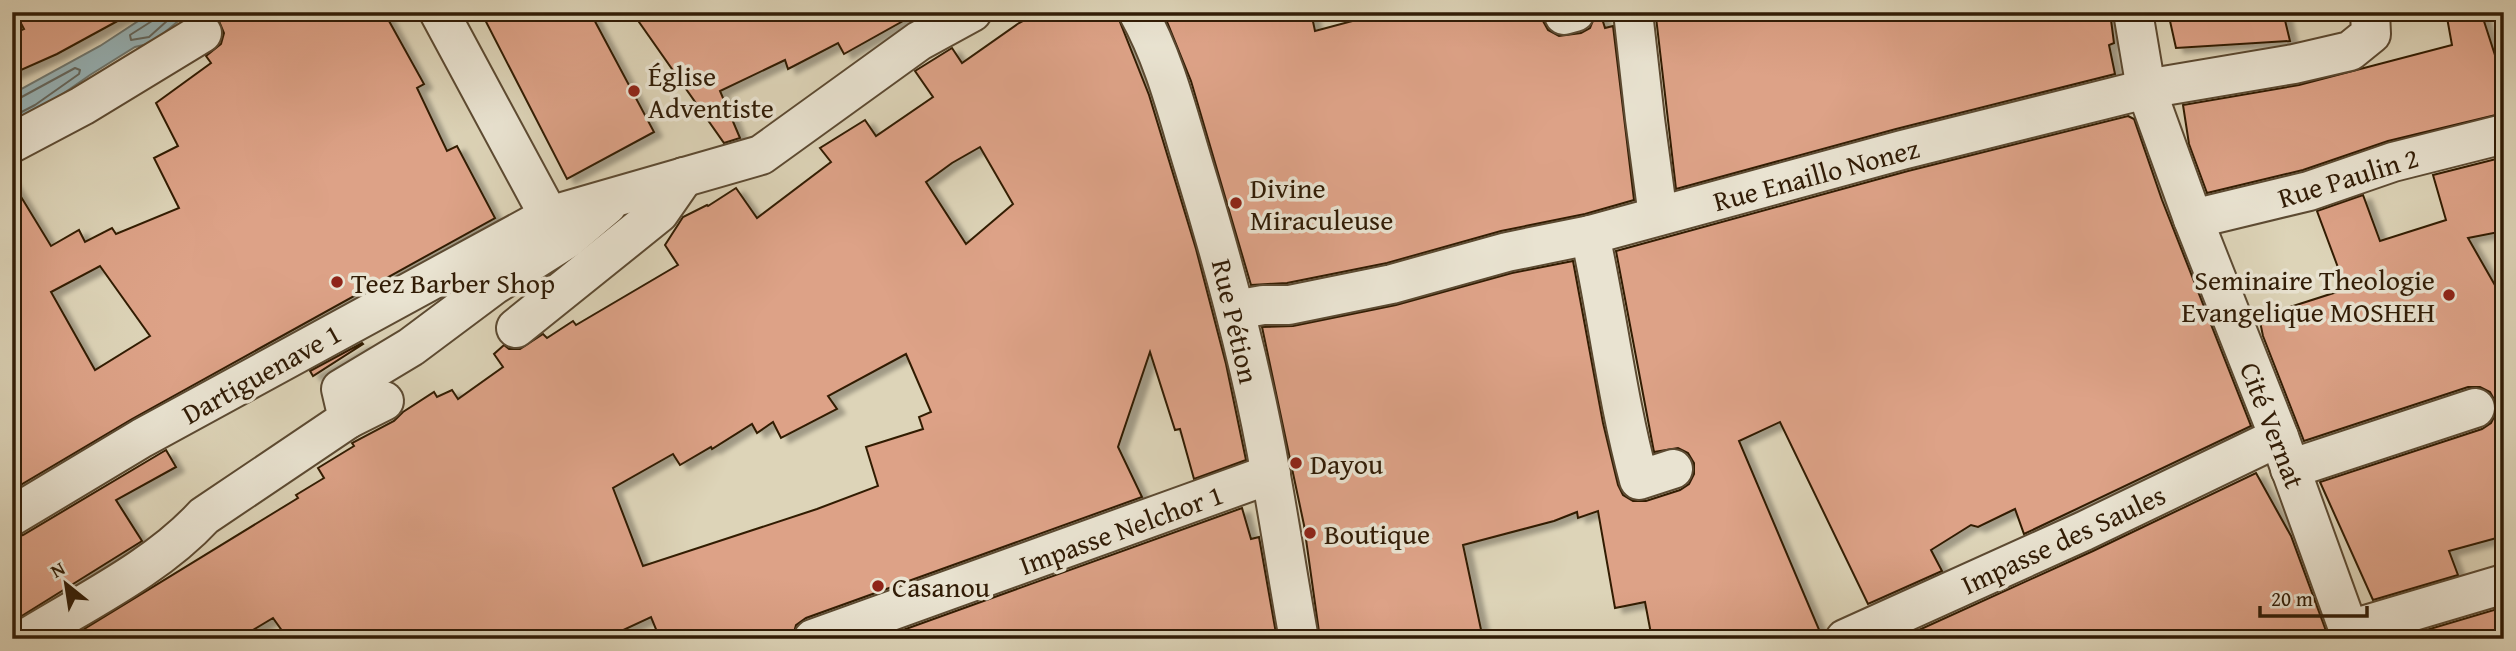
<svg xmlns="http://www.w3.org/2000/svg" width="2516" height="651" font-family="'Gentium Book Plus',serif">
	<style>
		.water { fill: #97b5ba; stroke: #6e7872; stroke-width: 2 }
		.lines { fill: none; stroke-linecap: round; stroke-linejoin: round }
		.shore { stroke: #646860; stroke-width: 2 }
		.building { fill: #dda287; stroke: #311c06; stroke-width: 2; fill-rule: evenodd; filter: url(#shadow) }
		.minor-casing { stroke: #5c4a32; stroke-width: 42 }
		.minor { stroke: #e9e3d1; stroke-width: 38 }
		.poi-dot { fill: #8f2418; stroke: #e9e3d1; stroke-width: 2.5 }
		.labels { text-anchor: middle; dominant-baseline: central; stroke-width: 7; stroke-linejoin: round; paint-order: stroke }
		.poi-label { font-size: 28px; fill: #311c06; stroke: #e9e3d1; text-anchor: start }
		.street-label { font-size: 28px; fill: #311c06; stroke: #e9e3d1 }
	</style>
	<defs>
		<filter id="shadow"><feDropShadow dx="8" dy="4.5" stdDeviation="2" flood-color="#0004"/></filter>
	</defs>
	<rect width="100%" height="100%" fill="#ddd4b8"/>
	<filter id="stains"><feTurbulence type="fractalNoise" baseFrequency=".00286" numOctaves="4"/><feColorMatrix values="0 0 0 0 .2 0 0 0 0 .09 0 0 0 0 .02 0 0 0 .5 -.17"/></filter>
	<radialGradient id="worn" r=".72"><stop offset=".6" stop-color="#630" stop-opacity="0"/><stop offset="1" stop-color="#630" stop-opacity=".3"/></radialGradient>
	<polygon class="water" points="152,12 189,12 152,43 135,47 90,75 38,111 12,125 12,94 100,46"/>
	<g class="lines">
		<g class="shore">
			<polyline points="155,12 152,21 130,35 131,40 149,37 177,12"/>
			<polyline points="12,100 18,99 75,68 80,70 79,74 35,105 12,117"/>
		</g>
	</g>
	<g class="building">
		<polygon points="15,12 134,12 57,54 12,74 12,34 24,29"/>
		<path d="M229,12H384L424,84L417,88L447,151L457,146L495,218L132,419L12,490V182L51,246L79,230L85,242L112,228L116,234L179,208L154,158L178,146L156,103L211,63L206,56L221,44L224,33L218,19ZM100,266L150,336L95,370L51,292Z"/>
		<polygon points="481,12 590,12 654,132 567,179"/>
		<polygon points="632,12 919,12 844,54 838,43 788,69 785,60 720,91 740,138 724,143"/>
		<path d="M1039,12H1116L1149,95L1196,249L1226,364L1246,460L1194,479L1180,429L1175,430L1150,352L1118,447L1142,497L806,618L796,625L792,639H660L651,617L604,639H288L273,618L238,639H68L298,498L296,495L324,478L318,468L354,446L352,443L394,421L403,412L434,392L437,397L452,390L458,399L503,367L494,354L504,345L509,349H520L543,334L547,338L573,321L576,325L678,265L665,245L683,217L707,205L708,206L736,188L757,218L831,162L820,148L865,120L876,136L933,97L915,71L952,48L962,63L1019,23ZM980,147L1013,204L966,244L926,182L952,163ZM906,354L931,412L919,417L923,429L866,447L878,486L817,509L643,566L613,488L673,454L680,465L711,447L712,449L752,424L757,433L773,422L781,438L837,409L828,396Z"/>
		<polygon points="1163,12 1311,12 1315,31 1386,12 1522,12 1543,14 1543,21 1548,30 1559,36 1581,33 1590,28 1596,13 1600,12 1605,28 1613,26 1634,200 1585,214 1501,231 1387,263 1287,283 1251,285 1191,81"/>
		<polygon points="1677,12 2110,12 2114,43 2109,45 2115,74 1896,129 1676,189 1656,17"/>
		<polygon points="2168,12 2283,12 2290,41 2176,48"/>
		<polygon points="2446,12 2481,12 2504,83 2504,113 2388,141 2303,170 2207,193 2189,144 2183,105 2299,85 2452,45"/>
		<polygon points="2128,116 2134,119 2162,200 2251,426 2024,534 2015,509 1978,527 1971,525 1931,550 1942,571 1868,604 1780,422 1739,441 1823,639 1652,639 1645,602 1615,608 1598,511 1578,518 1577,512 1554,521 1463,545 1483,639 1320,639 1304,525 1262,327 1293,326 1396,305 1512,273 1573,261 1603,423 1618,485 1623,495 1633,501 1646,501 1680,490 1689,484 1694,474 1694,463 1688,453 1678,448 1654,452 1616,251 1908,171"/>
		<polygon points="2504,157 2504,231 2468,238 2504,301 2504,536 2449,551 2458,575 2373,600 2320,482 2482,429 2491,423 2496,413 2495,401 2490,392 2480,387 2468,387 2304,441 2263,336 2259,317 2346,289 2317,211 2363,195 2380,241 2446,220 2433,175"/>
		<polygon points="362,343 363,344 313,376 310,371"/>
		<polygon points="166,450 176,467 116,500 142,541 12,622 12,538 23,535"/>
		<polygon points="2256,473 2291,536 2329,639 1899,639 2093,551"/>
		<polygon points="1242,508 1251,539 1259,537 1277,639 878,639"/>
		<polygon points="2504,607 2504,639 2396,639"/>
	</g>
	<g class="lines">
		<defs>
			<g id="minor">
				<polyline points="439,12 549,216"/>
				<path d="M1138,12C1165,60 1178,115 1194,167C1225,268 1253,372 1271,476C1281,530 1289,585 1299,639"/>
				<polyline points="1633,12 1645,119 1658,216"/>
				<polyline points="2133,12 2146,89 2193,219 2279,437 2352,639"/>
				<polyline points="1564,15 1575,12"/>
				<polyline points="12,143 82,106 202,33"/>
				<polyline points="2193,219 2309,191 2393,162 2504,134"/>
				<path d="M1590,235C1608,317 1617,399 1639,480L1673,469"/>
				<polyline points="1235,310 1263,305 1289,305 1392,284 1507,252 1590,235 1902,150 2146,89 2294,64 2350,51 2371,34 2370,12"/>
				<polyline points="516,328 659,213 684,177"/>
				<polyline points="348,419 384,401"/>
				<polyline points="2290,469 2475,408"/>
				<polyline points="12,516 142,438 549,216 761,155 919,41 972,12"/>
				<polyline points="2349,630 2504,584"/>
				<path d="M25,639C85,602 156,568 204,516L348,419L341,389L411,347L494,285L567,239L607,205"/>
				<polyline points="813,639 1271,474"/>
				<polyline points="1845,639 2084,531 2279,437"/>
			</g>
		</defs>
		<use href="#minor" class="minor-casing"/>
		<use href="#minor" class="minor"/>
	</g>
	<g class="poi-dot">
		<circle cx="634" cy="91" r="7"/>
		<circle cx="1236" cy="203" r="7"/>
		<circle cx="337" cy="282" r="7"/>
		<circle cx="2449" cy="295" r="7"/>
		<circle cx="1296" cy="463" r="7"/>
		<circle cx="1310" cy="533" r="7"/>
		<circle cx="878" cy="586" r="7"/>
	</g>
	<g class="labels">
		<g class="poi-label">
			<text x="648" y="75">Église<tspan x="648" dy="32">Adventiste</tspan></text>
			<text x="1250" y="187">Divine<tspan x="1250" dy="32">Miraculeuse</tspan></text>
			<text x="2435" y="279" text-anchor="end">Seminaire Theologie<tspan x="2435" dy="32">Evangelique MOSHEH</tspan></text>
			<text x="351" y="282">Teez Barber Shop</text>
			<text x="1310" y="463">Dayou</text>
			<text x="1324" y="533">Boutique</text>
			<text x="892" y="586">Casanou</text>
		</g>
		<g class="street-label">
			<text transform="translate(1816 174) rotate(-15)">Rue Enaillo Nonez</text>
			<text transform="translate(2348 177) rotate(-17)">Rue Paulin 2</text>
			<text transform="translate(1236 321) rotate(77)">Rue Pétion</text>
			<text transform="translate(261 373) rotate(-29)">Dartiguenave 1</text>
			<text transform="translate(2273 425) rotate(69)">Cité Vernat</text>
			<text transform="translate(1121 529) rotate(-20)">Impasse Nelchor 1</text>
			<text transform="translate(2063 539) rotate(-25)">Impasse des Saules</text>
		</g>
	</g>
	<rect width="2516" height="651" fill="none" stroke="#ddd4b8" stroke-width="42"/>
	<rect x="14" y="14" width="2488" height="623" fill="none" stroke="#311c06" stroke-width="3.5"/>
	<rect x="21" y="21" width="2474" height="609" fill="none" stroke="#311c06" stroke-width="2"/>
	<g transform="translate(66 584) rotate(330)" stroke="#e9e3d1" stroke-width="5" paint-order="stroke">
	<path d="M0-5L12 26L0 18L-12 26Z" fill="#311c06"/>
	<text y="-10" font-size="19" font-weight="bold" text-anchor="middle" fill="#311c06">N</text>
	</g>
	<path d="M2260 606v10h107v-10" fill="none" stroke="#311c06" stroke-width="3.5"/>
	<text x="2271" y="606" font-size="21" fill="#311c06" stroke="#e9e3d1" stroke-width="5" paint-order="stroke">20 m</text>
	<rect width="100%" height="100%" filter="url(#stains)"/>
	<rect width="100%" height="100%" fill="url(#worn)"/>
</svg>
